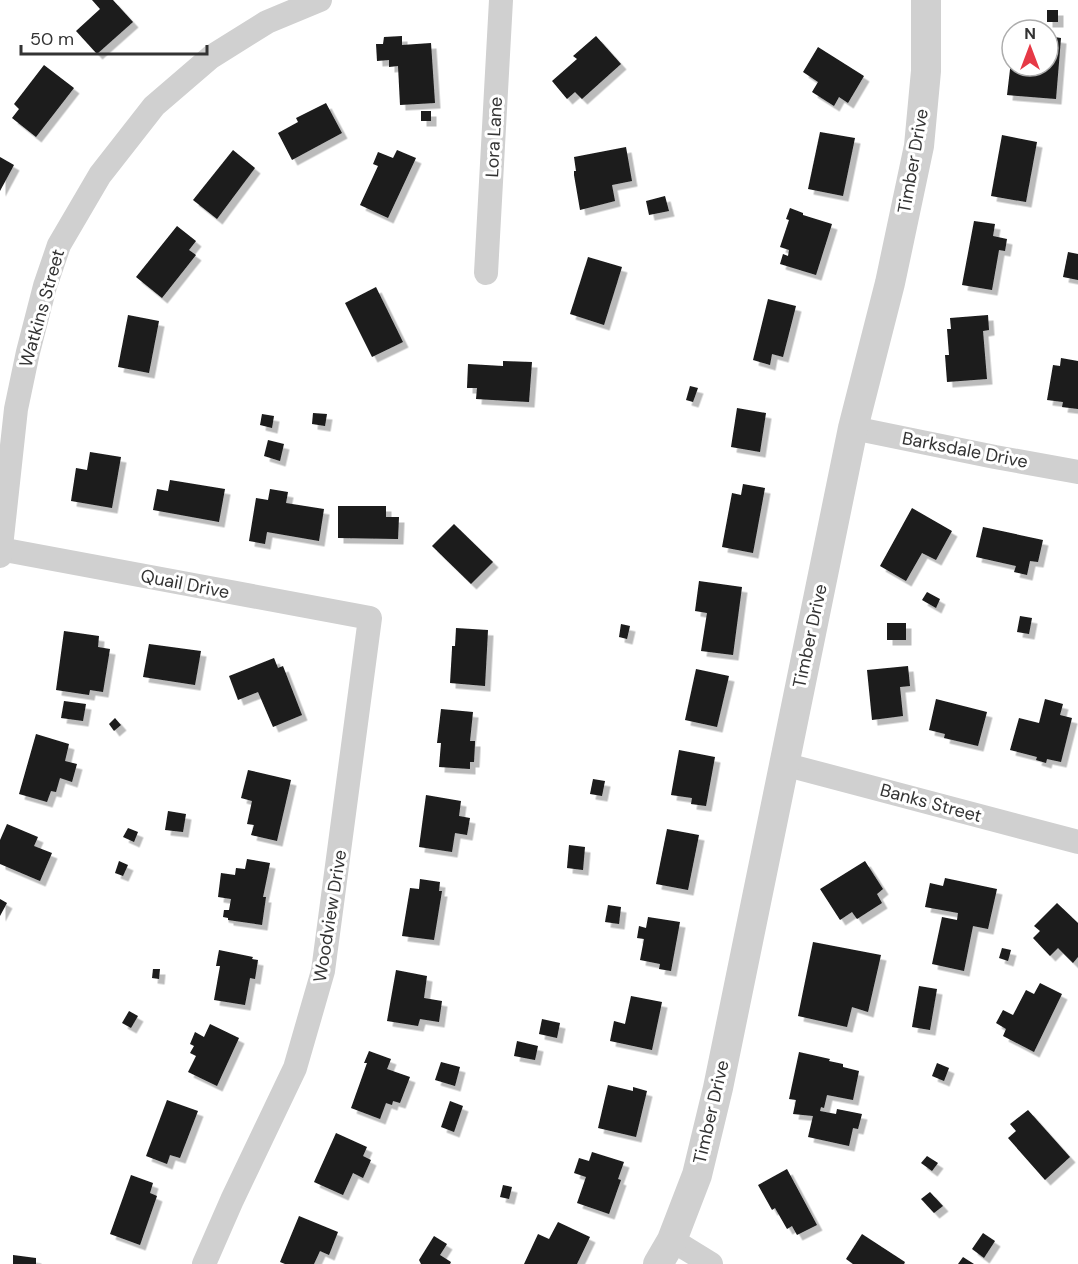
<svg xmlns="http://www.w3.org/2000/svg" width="1078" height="1264" font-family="'DM Sans',sans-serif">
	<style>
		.building { fill: #1a1a1a; filter: url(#shadow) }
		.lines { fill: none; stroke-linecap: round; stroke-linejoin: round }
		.minor { stroke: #d0d0d0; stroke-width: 24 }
		.tertiary { stroke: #d0d0d0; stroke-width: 30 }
		.labels { text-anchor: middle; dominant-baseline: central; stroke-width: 6; stroke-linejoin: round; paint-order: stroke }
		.street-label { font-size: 18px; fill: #333; stroke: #fff }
	</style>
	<defs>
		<filter id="shadow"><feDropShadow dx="5.5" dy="5.5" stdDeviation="0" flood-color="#0004"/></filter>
	</defs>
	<rect width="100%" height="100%" fill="#fff"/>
	<g class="building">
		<polygon points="92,0 113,0 133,22 97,54 76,31 100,9"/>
		<rect x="1047" y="10" width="11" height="12"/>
		<polygon points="402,36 402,45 431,43 435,103 400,105 398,66 389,67 389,60 377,61 376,44 383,44 384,37"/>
		<polygon points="596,36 621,64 582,99 575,92 567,99 552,81 577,59 573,56"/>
		<polygon points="1048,36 1061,38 1056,99 1007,95 1011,61 1012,66 1048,66"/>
		<polygon points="818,47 864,76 848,103 839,97 834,106 812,92 818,82 803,72"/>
		<polygon points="44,65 74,88 36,137 12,118 19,109 14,104"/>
		<polygon points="326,103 342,133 292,160 278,133 298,122 296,118"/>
		<rect x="421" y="111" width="10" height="10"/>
		<polygon points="820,132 855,138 843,196 808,189"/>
		<polygon points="1002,135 1037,142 1026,202 991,196"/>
		<polygon points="626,147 632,181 612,185 615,201 580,210 574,175 574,171 576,171 574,157"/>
		<polygon points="233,150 255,168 217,219 193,200"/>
		<polygon points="397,150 416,158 388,218 360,205 378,166 373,164 378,152 393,158"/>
		<polygon points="0,157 14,165 0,191"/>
		<polygon points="665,196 669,211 649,215 646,201"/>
		<polygon points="790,208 803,213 803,215 832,224 816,275 780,264 783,254 788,256 789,250 780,247 789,220 786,219"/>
		<polygon points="974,221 995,224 993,236 1007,239 1005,251 999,250 992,290 962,285"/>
		<polygon points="177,226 196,241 189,250 196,255 162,298 136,277"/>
		<polygon points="1068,252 1078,254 1078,280 1063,277"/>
		<polygon points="588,257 622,267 604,325 570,314"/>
		<polygon points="376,287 403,342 372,357 345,303"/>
		<polygon points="768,299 796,306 783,357 772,354 770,365 753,360"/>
		<polygon points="128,315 159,321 149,373 118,367"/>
		<polygon points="988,315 989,330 983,331 987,379 947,382 945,355 949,355 947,329 951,329 950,318"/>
		<polygon points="1061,358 1078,361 1078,409 1062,407 1063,402 1047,400 1053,365 1060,366"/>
		<polygon points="503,361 532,362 529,402 476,399 477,388 467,388 468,364 503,366"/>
		<polygon points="690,386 698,388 693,402 686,400"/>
		<polygon points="737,408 766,413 760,452 731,447"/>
		<polygon points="313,413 327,414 325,426 312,424"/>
		<polygon points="262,414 274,416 272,428 260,425"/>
		<polygon points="268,440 284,444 280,461 264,456"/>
		<polygon points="90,452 121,457 112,508 71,501 76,468 87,470"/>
		<polygon points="170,480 225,489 219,522 153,510 157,489 168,491"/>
		<polygon points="743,484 765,488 753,553 722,547 732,493 741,495"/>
		<polygon points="270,489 288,492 286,503 324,509 319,541 267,532 265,544 249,541 256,498 268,500"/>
		<polygon points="338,506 386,506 386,517 399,517 398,539 338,538"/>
		<polygon points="912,508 952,531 936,560 922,553 906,581 880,566"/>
		<polygon points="454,524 493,562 471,584 432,546"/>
		<polygon points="983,527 1043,540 1038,562 1030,561 1027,575 1014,572 1016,566 976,557"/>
		<polygon points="699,581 742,587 733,655 701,651 707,613 695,611"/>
		<polygon points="927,592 940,599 936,608 922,600"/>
		<polygon points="1020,616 1032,618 1029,634 1017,632"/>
		<rect x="887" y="623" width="19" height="17"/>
		<polygon points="621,624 630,626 627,639 619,637"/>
		<polygon points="456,628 488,630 485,686 450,683 452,649 452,646 455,646"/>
		<polygon points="64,631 99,636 98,647 110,649 103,692 90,690 89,695 56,690"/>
		<polygon points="149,644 201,651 195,685 143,677"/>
		<polygon points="274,658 278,668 283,666 302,715 273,727 258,692 238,700 229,676"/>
		<polygon points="908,666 910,686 900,687 903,716 872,720 867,670"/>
		<polygon points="696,669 729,676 717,727 685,720"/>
		<polygon points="936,699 987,712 978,746 944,738 945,734 929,730"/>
		<polygon points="1045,699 1063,704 1060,715 1072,718 1061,762 1047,759 1046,763 1036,760 1037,757 1010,750 1019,718 1039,723"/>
		<polygon points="64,701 86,704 83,721 61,718"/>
		<polygon points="441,709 473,712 470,741 475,741 475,743 474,762 470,762 470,769 439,767 441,743 437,743"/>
		<polygon points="115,718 121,725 114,731 109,724"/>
		<polygon points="36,734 69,744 65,761 77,764 72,782 60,778 56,792 51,791 47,802 19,794"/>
		<polygon points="679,750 715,757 706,806 691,804 692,798 671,795"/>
		<polygon points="248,770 291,780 277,841 251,835 254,825 247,824 252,801 241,798"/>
		<polygon points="593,779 605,781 602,796 590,794"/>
		<polygon points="426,795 461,801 459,816 470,818 467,835 455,833 452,852 419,847"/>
		<polygon points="168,811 186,814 183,832 165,830"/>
		<polygon points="7,824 38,837 34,846 52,853 40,881 0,864 0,840"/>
		<polygon points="128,828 138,832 134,842 123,837"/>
		<polygon points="667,829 699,835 688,890 656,884"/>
		<polygon points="569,845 585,847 583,870 567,868"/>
		<polygon points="247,859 270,863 263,897 266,897 262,925 228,920 228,918 223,917 224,910 229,910 231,899 218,897 221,873 235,875 236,868 245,869"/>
		<polygon points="119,861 128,865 123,876 115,873"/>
		<polygon points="865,861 883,889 877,894 882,903 857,919 852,912 840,920 820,889"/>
		<polygon points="945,878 997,889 988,929 973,926 964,971 932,964 942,917 957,920 958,913 925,907 930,883 943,886"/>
		<polygon points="420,879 440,882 439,891 442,891 434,940 402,936 410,888 419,889"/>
		<polygon points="0,899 7,903 0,916"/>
		<polygon points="1057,903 1078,923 1078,957 1073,963 1058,948 1050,956 1033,938 1040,931 1034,926"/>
		<polygon points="608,905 621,907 619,924 605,922"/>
		<polygon points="648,917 680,922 671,971 659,969 660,964 640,960 644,939 637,938 639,926 646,928"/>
		<polygon points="813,942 881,955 868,1012 852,1007 847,1027 798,1016"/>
		<polygon points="1002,948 1011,950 1008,961 999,958"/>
		<polygon points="219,950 253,957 252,959 258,960 255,979 250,978 245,1005 214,1000 220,966 216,966"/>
		<polygon points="153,969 160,969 159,979 152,978"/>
		<polygon points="396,970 427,976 424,998 442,1001 439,1022 420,1019 418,1026 387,1021"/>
		<polygon points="1040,983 1062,994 1034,1052 1003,1036 1006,1029 996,1023 1003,1010 1013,1015 1026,990 1034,994"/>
		<polygon points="919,986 937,989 930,1030 912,1027"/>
		<polygon points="631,996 662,1002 652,1050 610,1041 614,1021 625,1024"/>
		<polygon points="129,1011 138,1016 131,1028 122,1023"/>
		<polygon points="542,1019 560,1023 557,1038 539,1034"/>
		<polygon points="210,1024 239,1038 217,1086 188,1072 196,1056 190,1053 194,1046 190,1044 195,1032 204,1037"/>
		<polygon points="517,1041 538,1046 535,1060 514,1056"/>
		<polygon points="369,1051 391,1059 387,1069 410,1077 400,1103 393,1101 392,1105 386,1103 380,1119 351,1108 367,1063 364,1063"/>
		<polygon points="799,1052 830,1059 829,1061 843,1064 843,1067 859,1071 853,1100 827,1095 824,1108 821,1107 820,1111 836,1114 837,1109 862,1114 858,1129 853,1128 849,1146 808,1137 813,1116 793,1114 796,1100 789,1099"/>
		<polygon points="441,1062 460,1067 455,1086 435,1080"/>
		<polygon points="937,1063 949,1068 944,1081 932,1076"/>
		<polygon points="608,1085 633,1091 633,1087 647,1091 636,1137 598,1128"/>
		<polygon points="167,1100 198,1111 180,1158 170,1155 167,1164 146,1156"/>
		<polygon points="450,1101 463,1106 454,1132 441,1127"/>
		<polygon points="1028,1110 1070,1157 1045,1180 1008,1138 1016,1131 1010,1124"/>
		<polygon points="336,1133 367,1147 363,1156 371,1160 363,1178 353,1173 343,1195 314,1182"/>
		<polygon points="592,1152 624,1162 618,1179 621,1180 609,1214 577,1203 586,1177 574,1173 579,1158 589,1161"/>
		<polygon points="927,1156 938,1163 932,1171 921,1163"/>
		<polygon points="787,1169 817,1225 797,1235 792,1226 787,1229 775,1208 772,1210 758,1185"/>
		<polygon points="131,1175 153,1183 150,1193 157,1196 140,1245 110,1234"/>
		<polygon points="503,1185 512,1187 509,1199 500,1197"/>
		<polygon points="930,1192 943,1206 934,1213 921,1199"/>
		<polygon points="299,1216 338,1232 329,1255 320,1251 314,1264 285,1264 280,1262"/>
		<polygon points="558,1222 590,1237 577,1264 524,1264 538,1234 549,1239"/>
		<polygon points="983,1233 995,1241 984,1258 972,1249"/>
		<polygon points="862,1234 905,1262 904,1264 853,1264 846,1259"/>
		<polygon points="434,1236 447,1244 440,1255 451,1262 450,1264 421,1264 419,1260"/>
		<polygon points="13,1255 36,1258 36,1264 13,1264"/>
		<polygon points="963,1257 974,1264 958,1264"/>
	</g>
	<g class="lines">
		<g class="minor">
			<polyline points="486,273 501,0"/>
			<polyline points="853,428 995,457 1078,472"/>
			<polyline points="0,549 370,618 323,971 295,1068 232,1200 204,1264"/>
			<polyline points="0,556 16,409 28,352 45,286 59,245 100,175 154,106 211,57 267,22 320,0"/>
			<polyline points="783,764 1078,842"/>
			<polyline points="672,1240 711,1264"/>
		</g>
		<polyline class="tertiary" points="658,1264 672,1240 697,1175 718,1088 853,428 890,283 919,146 926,71 926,0"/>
	</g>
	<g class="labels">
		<g class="street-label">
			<text transform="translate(494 137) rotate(-87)">Lora Lane</text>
			<text transform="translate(913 161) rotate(-80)">Timber Drive</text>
			<text transform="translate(42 308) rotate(-74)">Watkins Street</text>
			<text transform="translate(965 450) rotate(11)">Barksdale Drive</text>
			<text transform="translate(185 584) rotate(11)">Quail Drive</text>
			<text transform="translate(810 636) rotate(-78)">Timber Drive</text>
			<text transform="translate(931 803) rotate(15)">Banks Street</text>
			<text transform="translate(330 916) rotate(-81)">Woodview Drive</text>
			<text transform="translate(711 1112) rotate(-77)">Timber Drive</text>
		</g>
	</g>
	<g transform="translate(1030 48)"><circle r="28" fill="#ffffff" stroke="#adadad" stroke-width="1.5"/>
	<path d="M0-4.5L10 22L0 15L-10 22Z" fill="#e63946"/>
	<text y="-9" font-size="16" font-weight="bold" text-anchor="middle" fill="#333333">N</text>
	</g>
	<path d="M21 45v9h186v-9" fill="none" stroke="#333333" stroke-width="3"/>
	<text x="30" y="45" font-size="18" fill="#333333" stroke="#ffffff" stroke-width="4.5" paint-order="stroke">50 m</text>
</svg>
